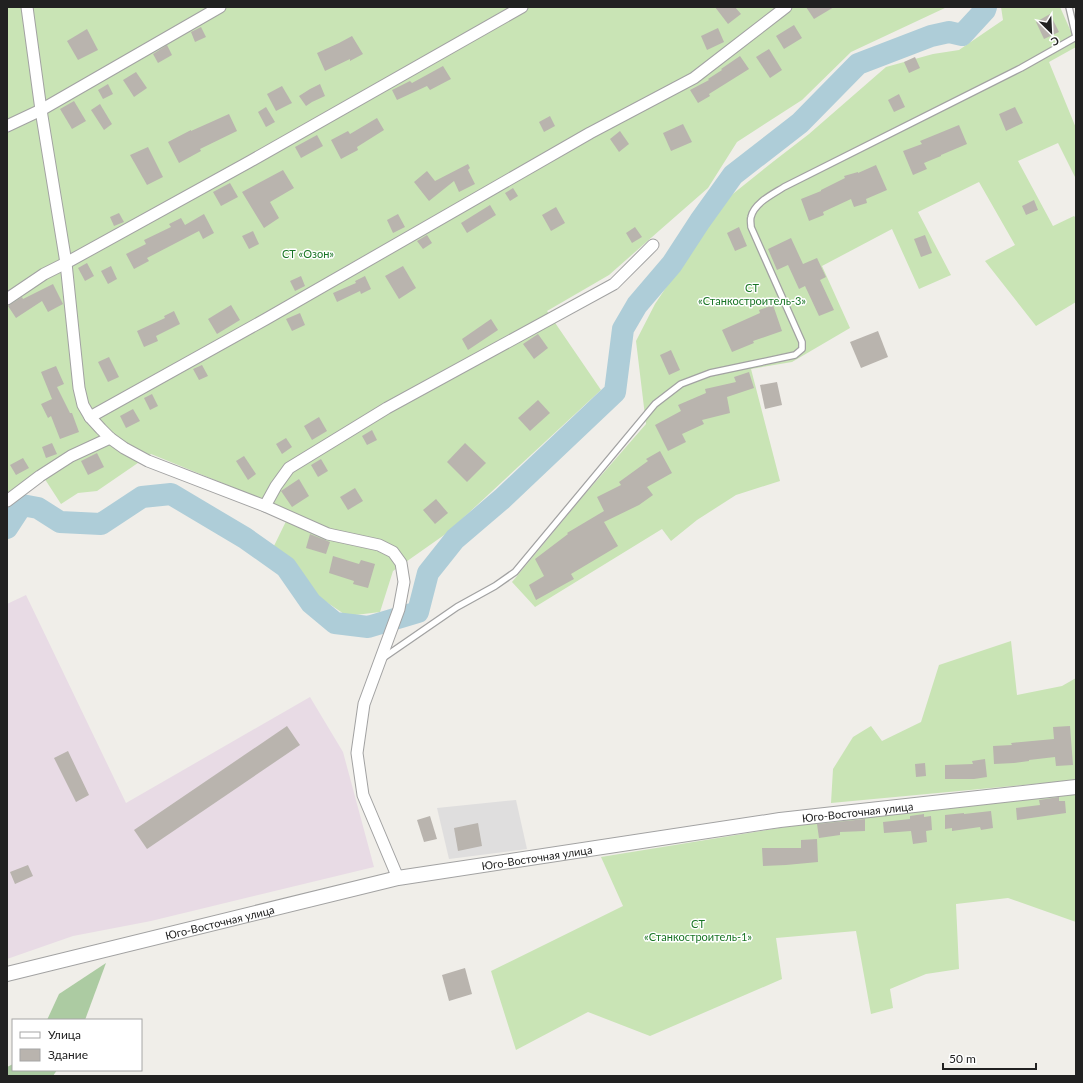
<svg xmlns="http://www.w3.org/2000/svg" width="1083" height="1083" font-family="Lato,sans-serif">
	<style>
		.residential { fill: #dfdede }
		.industrial { fill: #e8dbe5 }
		.grass { fill: #c9e4b5 }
		.forest { fill: #accba2 }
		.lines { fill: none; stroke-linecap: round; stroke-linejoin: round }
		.river { stroke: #aecdd8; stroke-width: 22 }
		.building { fill: #b9b4ae }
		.service-casing { stroke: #a2a2a2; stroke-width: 8 }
		.minor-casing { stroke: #a2a2a2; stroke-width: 13 }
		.tertiary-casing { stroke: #a2a2a2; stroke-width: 16 }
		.service { stroke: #fff; stroke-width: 5.5 }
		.minor { stroke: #fff; stroke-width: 11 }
		.tertiary { stroke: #fff; stroke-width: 14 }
		.labels { text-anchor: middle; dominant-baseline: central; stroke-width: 3; stroke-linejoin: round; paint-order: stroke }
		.park-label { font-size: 11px; fill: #197525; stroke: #fff }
		.street-label { font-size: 11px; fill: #212121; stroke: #fff }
	</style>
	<rect width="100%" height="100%" fill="#f0eee9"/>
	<polygon class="residential" points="516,800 527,849 449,859 437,808"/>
	<polygon class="industrial" points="26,595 126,803 310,697 343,752 374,867 151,921 73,936 7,959 7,604"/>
	<g class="grass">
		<polygon points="7,7 947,7 851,52 802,100 737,142 708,188 660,230 609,275 547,311 601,390 447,533 393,571 380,612 347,616 319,597 273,548 291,511 151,454 97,491 78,493 61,504 39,470 7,494"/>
		<polygon points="1001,7 1060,7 1076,43 1076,47 1049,62 1076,128 1076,179 1058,143 1018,161 1053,226 1074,216 1076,218 1076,302 1036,326 985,261 1015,245 979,182 918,212 951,275 919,289 892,229 822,266 850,328 792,362 751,369 780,481 736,495 697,520 671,541 662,529 535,607 512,582 585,494 646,424 636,341 655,304 724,201 774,161 809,134 886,67 933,54 959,50 1003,20"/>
		<polygon points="1011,641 1017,695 1062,686 1076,678 1076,780 831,803 833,769 853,737 871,726 882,741 921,722 939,665"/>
		<polygon points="1076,794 1076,922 1008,898 956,904 959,969 926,974 890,989 893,1008 871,1014 856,931 776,938 782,979 650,1036 588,1012 516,1050 491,971 623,906 601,857 785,827 877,816"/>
	</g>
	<g class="forest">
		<polygon points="106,963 85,1020 47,1020 59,994"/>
		<polygon points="13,1064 13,1070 57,1070 53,1076 7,1076 7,1067"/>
	</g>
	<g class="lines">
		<polyline class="river" points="7,528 22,505 38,508 60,522 101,524 142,497 171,494 245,538 286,567 311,603 335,623 368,627 418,612 428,573 455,539 502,499 615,392 623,329 637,305 672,264 700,221 733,175 800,123 858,64 931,36 949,32 962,35 985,10 986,7"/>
	</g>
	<g class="building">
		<polygon points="715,7 735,7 741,14 728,24"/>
		<polygon points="806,7 834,7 814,19"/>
		<polygon points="1050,14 1059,32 1044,39 1036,22"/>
		<polygon points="794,25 802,38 784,49 776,36"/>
		<polygon points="201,27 206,37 195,42 191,32"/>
		<polygon points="718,28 724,42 707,50 701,36"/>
		<polygon points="87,29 98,50 78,60 67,41"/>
		<polygon points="352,36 363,54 350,61 350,59 325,71 317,53 339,43"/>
		<polygon points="167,45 172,55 158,63 153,54"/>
		<polygon points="769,49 782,70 770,78 756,57"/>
		<polygon points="740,56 749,69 709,94 710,96 698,103 690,90 709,80 708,79 722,70 721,69"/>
		<polygon points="915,57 920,68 909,73 904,62"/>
		<polygon points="443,66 451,79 430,90 427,86 397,100 392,90 410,81 412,83"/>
		<polygon points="136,72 147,88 134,97 123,80"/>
		<polygon points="108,84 113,94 103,99 98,90"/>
		<polygon points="320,84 325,96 312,102 306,106 299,96 310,89"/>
		<polygon points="282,86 292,103 276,111 267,94"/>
		<polygon points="899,94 905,107 894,112 888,100"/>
		<polygon points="74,101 86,121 72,129 60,109"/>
		<polygon points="100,104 112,124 104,130 91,110"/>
		<polygon points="266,107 275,122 266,127 258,112"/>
		<polygon points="1015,107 1023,123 1006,131 999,114"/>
		<polygon points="229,114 237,131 200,149 201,151 179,163 168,142 191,130 191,131"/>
		<polygon points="550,116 555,126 544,132 539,122"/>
		<polygon points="377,118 384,130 357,147 358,150 341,159 331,140 348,131 350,134"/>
		<polygon points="683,124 692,142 671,151 663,133"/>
		<polygon points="959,125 967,144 941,155 941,156 924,163 927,169 913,175 903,151 922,144 920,141"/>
		<polygon points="620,131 629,144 619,152 610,139"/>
		<polygon points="317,135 323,146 301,158 295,147"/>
		<polygon points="148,147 163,177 147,185 130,155"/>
		<polygon points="468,164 470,168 468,170 475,184 459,192 454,181 429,201 414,182 427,171 435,181"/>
		<polygon points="876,165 887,190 866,199 867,203 854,207 851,199 823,212 824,215 809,221 801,199 821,191 821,190 845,178 844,176 858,172 858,173"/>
		<polygon points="283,170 294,188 270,202 279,218 264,228 242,192"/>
		<polygon points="230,183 238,197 221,206 213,192"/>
		<polygon points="513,188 518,196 510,201 505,193"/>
		<polygon points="1034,200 1038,210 1026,215 1022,206"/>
		<polygon points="490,205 496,215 467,233 461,223"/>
		<polygon points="556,207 565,223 551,231 542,215"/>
		<polygon points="119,213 124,222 114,226 110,217"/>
		<polygon points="204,214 214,233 203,239 199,231 147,258 149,261 134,269 126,254 146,244 144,240 171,227 169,224 181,218 185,225"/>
		<polygon points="398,214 405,227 393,233 387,220"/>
		<polygon points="635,227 642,237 632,243 626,233"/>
		<polygon points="739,227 747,246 735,251 727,233"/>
		<polygon points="253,231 259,244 249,249 242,236"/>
		<polygon points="427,235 432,243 423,249 417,241"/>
		<polygon points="925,235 932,253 921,257 914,239"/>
		<polygon points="791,238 803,264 817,258 826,277 820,280 834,310 819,316 805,286 799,289 788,265 777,270 768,249"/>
		<polygon points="87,263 94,276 85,281 78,268"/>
		<polygon points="111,266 117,279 108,284 101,271"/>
		<polygon points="403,266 416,288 399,299 385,276"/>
		<polygon points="301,276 305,286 295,291 290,281"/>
		<polygon points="365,276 371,289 361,294 360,291 337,302 333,293 356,283 355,281"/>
		<polygon points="53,284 63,304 48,312 42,301 16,318 8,306 22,297 23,299"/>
		<polygon points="231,305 240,320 217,334 208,319"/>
		<polygon points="773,305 782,331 753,341 754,343 732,352 722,330 760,313 759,310"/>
		<polygon points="174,311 180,324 156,336 158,341 144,347 137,331 165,318 164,316"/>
		<polygon points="300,313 305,325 292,331 286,319"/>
		<polygon points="491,319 498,330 468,350 462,339"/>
		<polygon points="878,331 888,357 861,368 850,342"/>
		<polygon points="538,334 548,348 534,359 523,344"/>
		<polygon points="671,350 680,370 669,375 660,355"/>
		<polygon points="109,357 119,377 108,382 98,362"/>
		<polygon points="202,365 208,376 199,380 193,369"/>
		<polygon points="56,366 64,384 57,387 70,413 72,413 79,432 60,439 51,416 48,418 41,404 52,399 41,372"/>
		<polygon points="749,372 754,388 727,397 730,413 702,420 704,424 682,434 686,442 668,451 655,425 681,411 678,405 706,393 705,389 736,382 734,377"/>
		<polygon points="777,382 782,405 765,409 760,385"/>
		<polygon points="152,394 158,406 150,410 144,398"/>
		<polygon points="538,400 550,413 530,431 518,418"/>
		<polygon points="133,409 140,421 126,428 120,416"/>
		<polygon points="319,417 327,431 312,440 304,426"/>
		<polygon points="372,430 377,440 367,445 362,436"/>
		<polygon points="286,438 292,447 282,454 276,444"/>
		<polygon points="52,443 57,454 46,458 42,447"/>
		<polygon points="465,443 486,463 467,482 447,462"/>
		<polygon points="660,451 672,473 647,487 653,495 639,505 604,522 618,546 571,574 574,579 536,600 529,585 544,576 535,559 568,534 567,533 604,511 597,497 621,485 619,482 648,461 646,459"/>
		<polygon points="97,453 104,467 88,475 81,461"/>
		<polygon points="244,456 256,474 248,480 236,461"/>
		<polygon points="23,458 29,468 16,475 10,465"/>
		<polygon points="321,459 328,471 318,477 311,465"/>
		<polygon points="299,479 309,496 292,507 281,491"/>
		<polygon points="355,488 363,501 348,510 340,497"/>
		<polygon points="436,499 448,513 435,524 423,510"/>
		<polygon points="310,534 330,542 326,554 306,548"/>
		<polygon points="333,556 359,564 361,560 375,564 368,588 353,584 354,581 329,573"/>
		<polygon points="287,726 300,745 147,849 134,830"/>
		<polygon points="1070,726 1073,765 1056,766 1055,757 1029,760 1029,761 1014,763 994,764 993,746 1012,745 1011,743 1054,739 1053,727"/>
		<polygon points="68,751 89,795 76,802 54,758"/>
		<polygon points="985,759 987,777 974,779 945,779 945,765 973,764 972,761"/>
		<polygon points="925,763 926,776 916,777 915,764"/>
		<polygon points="1059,797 1059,801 1065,801 1066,813 1017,820 1016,808 1040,805 1039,800"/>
		<polygon points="991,811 993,828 981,830 980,827 952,831 952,828 945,829 945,815 964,813 964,814"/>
		<polygon points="924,814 924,817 931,816 932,830 926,831 927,842 913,844 911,831 884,833 883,822 910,819 910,816"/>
		<polygon points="430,816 437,839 424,842 417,820"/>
		<polygon points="865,819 865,831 840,832 840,835 819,838 817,824"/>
		<polygon points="478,823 482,846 458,851 454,828"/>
		<polygon points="817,839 818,862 786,865 763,866 762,848 801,848 801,840"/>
		<polygon points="28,865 33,876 15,884 10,872"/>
		<polygon points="465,968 472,994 449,1001 442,975"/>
	</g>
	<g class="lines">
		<defs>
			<path id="service" d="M383,658L457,607L495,586L515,572L655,404L681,384L710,373L795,355L802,349V342L751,227C751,224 750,220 751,217C754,203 773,194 784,187L1021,68L1076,37L1069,7"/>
			<g id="minor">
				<polyline points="27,7 41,110 66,263 79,388 83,405 90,417 101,429 110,438 124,448 148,461 265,506 328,534 379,545 393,552 401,563 404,582 399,609 364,704 357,753 363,795 398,878"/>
				<polyline points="7,126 41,110 220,7"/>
				<polyline points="7,299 44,274 66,263 249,162 522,7"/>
				<polyline points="90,417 266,319 590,133 694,78 786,7"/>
				<polyline points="7,501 40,476 71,456 110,438"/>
				<polyline points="265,506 276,486 289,468 387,408 614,284 653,245"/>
			</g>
			<g id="tertiary">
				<path id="s1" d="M7,974L398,878L780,820L1076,787"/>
			</g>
		</defs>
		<use href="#service" class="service-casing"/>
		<use href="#minor" class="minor-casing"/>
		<use href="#tertiary" class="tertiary-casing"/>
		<use href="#service" class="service"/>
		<use href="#minor" class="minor"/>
		<use href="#tertiary" class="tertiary"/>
	</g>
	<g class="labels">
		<g class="park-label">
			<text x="308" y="253">СТ «Озон»</text>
			<text x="752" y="287">СТ<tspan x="752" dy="13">«Станкостроитель-3»</tspan></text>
			<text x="698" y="923">СТ<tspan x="698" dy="13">«Станкостроитель-1»</tspan></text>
		</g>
		<g class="street-label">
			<text stroke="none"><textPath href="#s1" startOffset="867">Юго-Восточная улица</textPath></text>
			<text stroke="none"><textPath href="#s1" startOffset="543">Юго-Восточная улица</textPath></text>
			<text stroke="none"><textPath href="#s1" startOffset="219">Юго-Восточная улица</textPath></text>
		</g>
	</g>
	<rect width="1083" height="1083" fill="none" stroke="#212121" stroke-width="16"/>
	<rect x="12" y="1019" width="130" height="52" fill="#ffffff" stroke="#a6a6a6"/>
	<rect x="20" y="1032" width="20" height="6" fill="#ffffff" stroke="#a6a6a6"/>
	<text x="48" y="1039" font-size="12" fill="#212121">Улица</text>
	<rect x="20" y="1049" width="20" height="12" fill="#b9b4ae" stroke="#a6a6a6"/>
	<text x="48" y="1059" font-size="12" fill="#212121">Здание</text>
	<g transform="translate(1051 32) rotate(156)" stroke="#ffffff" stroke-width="3" paint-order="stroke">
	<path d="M0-3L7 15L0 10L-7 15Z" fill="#212121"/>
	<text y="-6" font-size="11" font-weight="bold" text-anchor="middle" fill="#212121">С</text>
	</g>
	<path d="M943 1063v6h93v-6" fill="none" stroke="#212121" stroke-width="2"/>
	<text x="949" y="1063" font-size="12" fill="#212121" stroke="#ffffff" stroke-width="3" paint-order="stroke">50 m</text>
</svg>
